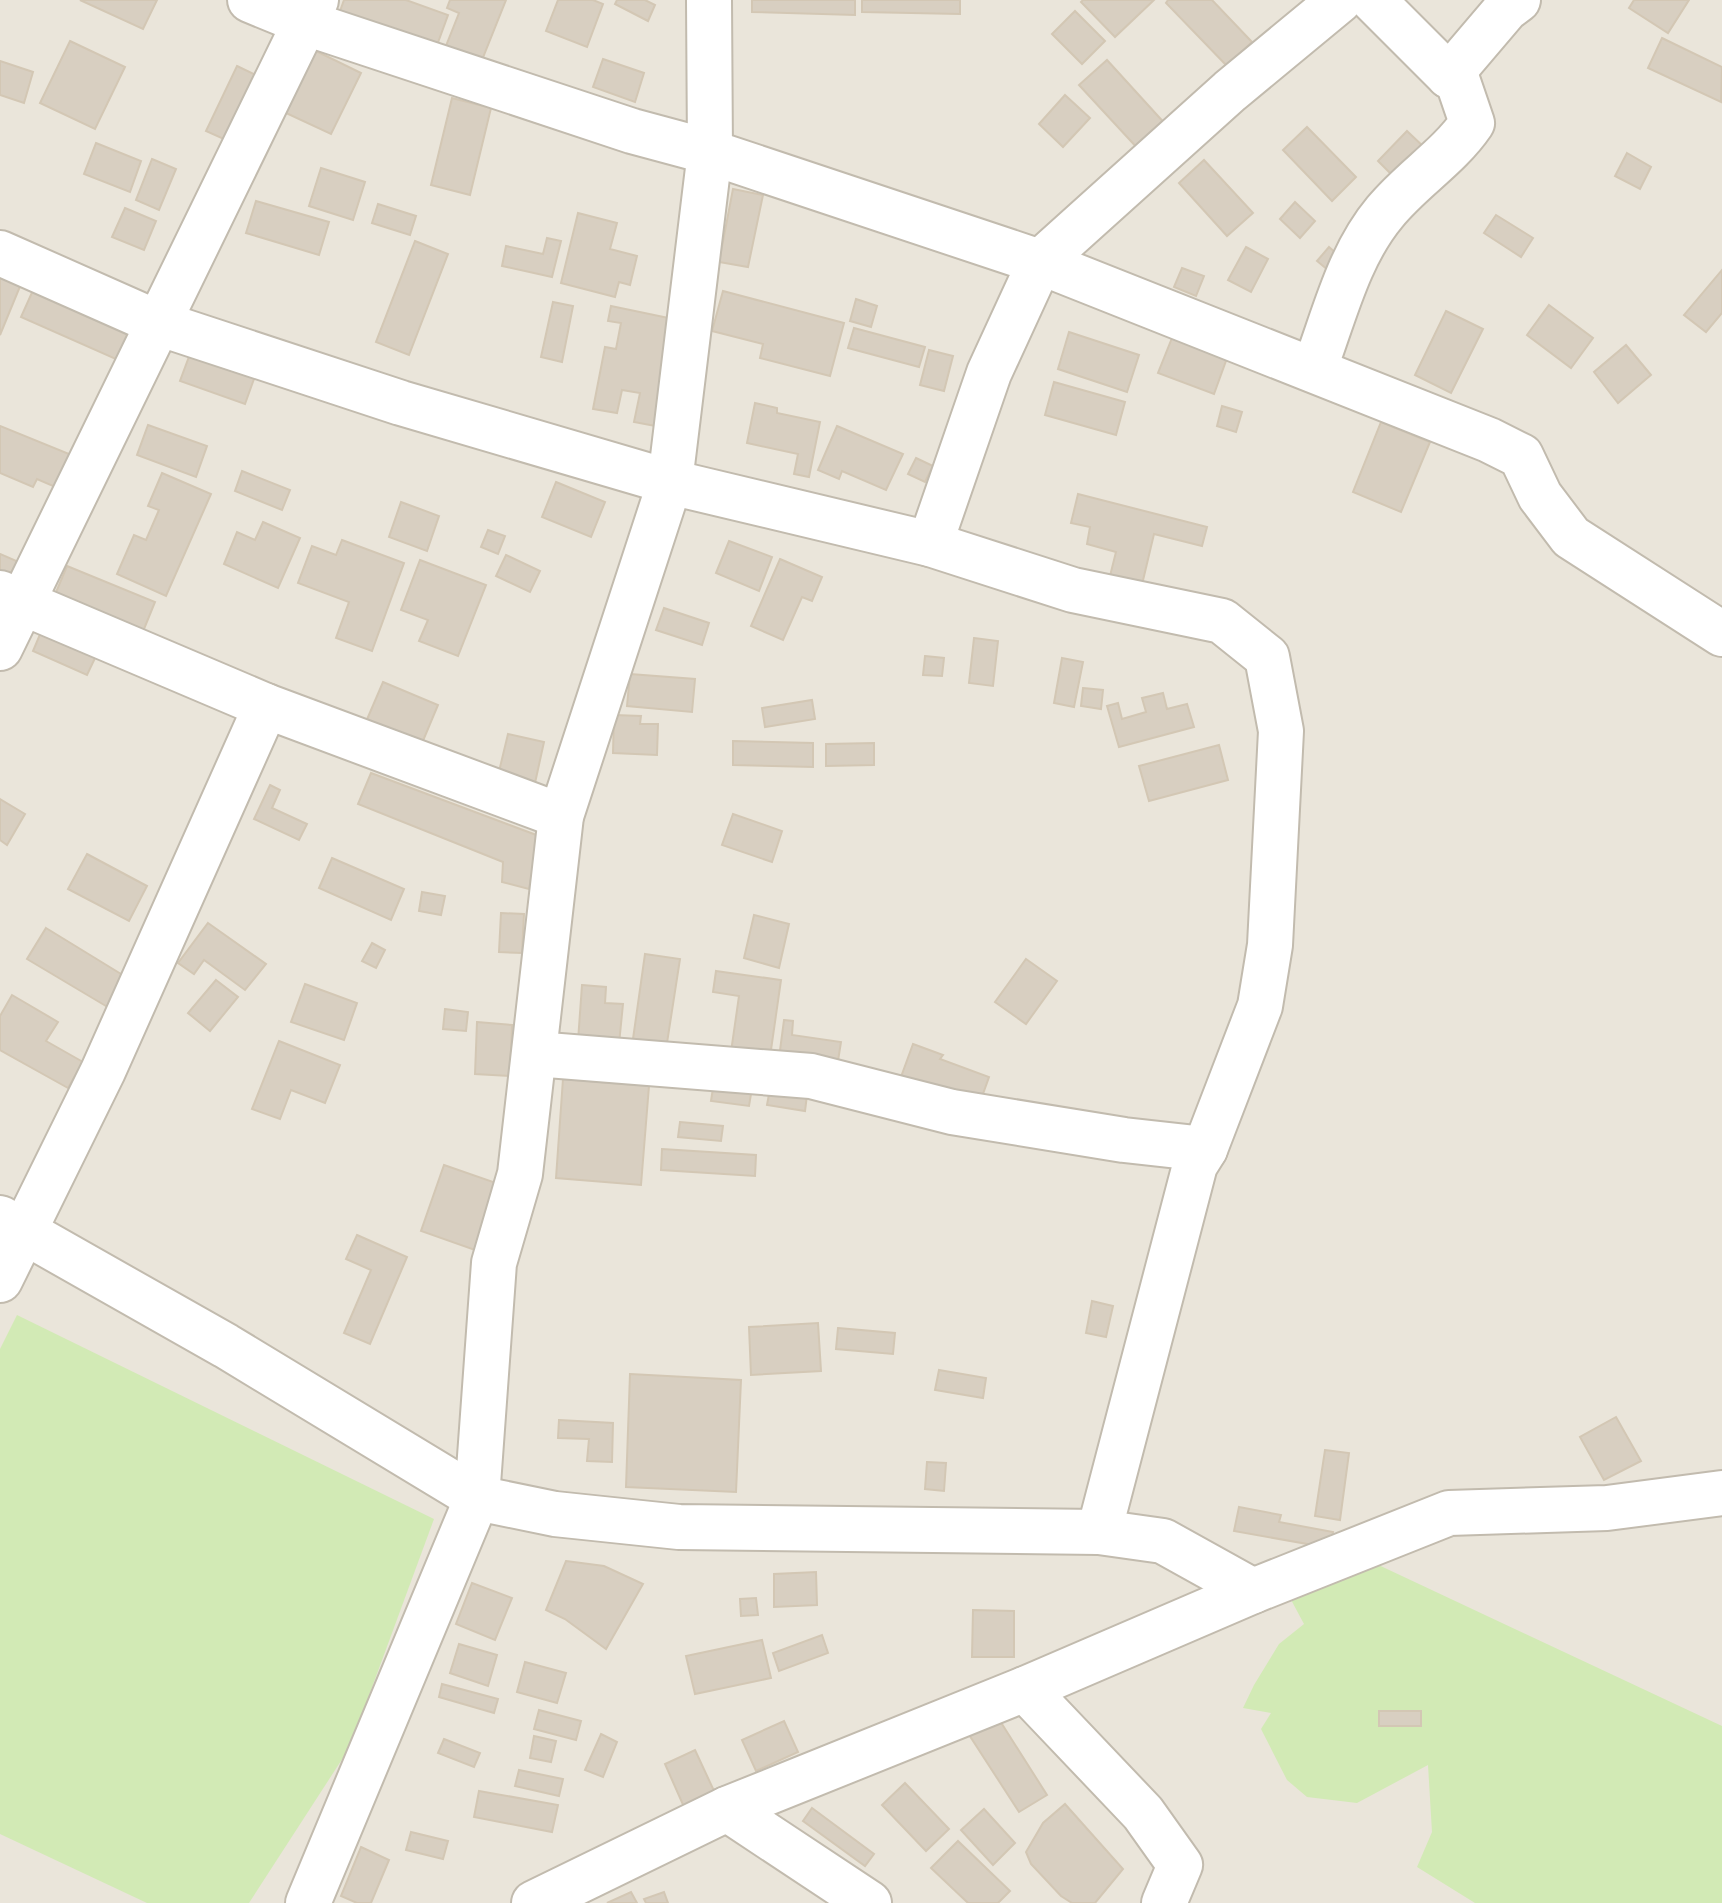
<svg xmlns="http://www.w3.org/2000/svg" width="1722" height="1903" font-family="Helvetica,sans-serif">
	<style>
		.residential { fill: #eae5da }
		.green { fill: #d2eab5 }
		.building { fill: #d8cfc1; stroke: #d3c7b4; stroke-width: 2 }
		.lines { fill: none; stroke-linecap: round; stroke-linejoin: round }
		.street-casing { stroke: #c2bbae; stroke-width: 48 }
		.street { stroke: #fff; stroke-width: 44 }
	</style>
	<rect width="100%" height="100%" fill="#f6f3ec"/>
	<rect class="residential" x="0" y="0" width="1722" height="1903"/>
	<g class="green">
		<polygon points="17,1315 434,1519 350,1747 249,1903 147,1903 0,1834 0,1349"/>
		<polygon points="1370,1561 1722,1726 1722,1903 1475,1903 1417,1867 1432,1832 1428,1765 1357,1803 1307,1797 1287,1780 1261,1729 1271,1713 1243,1708 1254,1685 1279,1644 1304,1624 1289,1596"/>
	</g>
	<g class="building">
		<polygon points="80,0 157,0 143,29"/>
		<polygon points="344,0 406,0 448,15 436,48 339,14"/>
		<polygon points="450,0 506,0 480,65 444,51 459,13 447,8"/>
		<polygon points="558,0 593,0 603,4 587,47 546,31"/>
		<polygon points="617,0 645,0 655,5 648,21 615,4"/>
		<polygon points="752,0 855,0 855,15 752,12"/>
		<polygon points="862,0 960,0 960,14 862,12"/>
		<polygon points="1083,0 1154,0 1115,37 1081,2"/>
		<polygon points="1168,0 1212,0 1252,42 1227,66 1166,3"/>
		<polygon points="1634,0 1689,0 1668,33 1629,8"/>
		<polygon points="1075,11 1105,41 1082,64 1052,34"/>
		<polygon points="1662,38 1722,67 1721,102 1648,68"/>
		<polygon points="70,41 125,67 95,129 40,103"/>
		<polygon points="316,51 361,73 331,134 286,113"/>
		<polygon points="603,59 644,73 635,102 593,87"/>
		<polygon points="1107,60 1168,127 1141,152 1079,85"/>
		<polygon points="0,61 33,72 24,103 0,95"/>
		<polygon points="237,66 256,75 226,140 206,131"/>
		<polygon points="1065,95 1090,118 1063,147 1039,124"/>
		<polygon points="452,98 491,108 470,195 431,185"/>
		<polygon points="1307,127 1356,177 1332,201 1283,150"/>
		<polygon points="1407,131 1426,149 1396,179 1378,161"/>
		<polygon points="96,143 141,161 130,192 84,174"/>
		<polygon points="1627,153 1651,167 1640,189 1615,176"/>
		<polygon points="152,159 176,169 159,210 136,200"/>
		<polygon points="1204,160 1253,213 1227,236 1179,183"/>
		<polygon points="321,168 365,182 353,220 309,206"/>
		<polygon points="733,189 763,195 748,267 719,262"/>
		<polygon points="256,201 329,222 319,255 246,233"/>
		<polygon points="1295,202 1315,221 1300,238 1280,219"/>
		<polygon points="378,204 416,216 410,235 372,223"/>
		<polygon points="125,208 156,221 144,250 112,237"/>
		<polygon points="578,213 617,223 610,249 637,256 630,285 619,282 615,297 561,283"/>
		<polygon points="1496,215 1533,238 1521,257 1484,233"/>
		<polygon points="547,238 561,241 552,277 502,266 506,246 543,254"/>
		<polygon points="415,241 448,254 409,355 376,342"/>
		<polygon points="1246,247 1268,259 1251,292 1228,280"/>
		<polygon points="1329,247 1345,261 1334,275 1317,261"/>
		<polygon points="1182,268 1204,276 1196,296 1174,287"/>
		<polygon points="1722,270 1722,313 1706,332 1684,315"/>
		<polygon points="0,275 21,284 0,335"/>
		<polygon points="34,288 130,331 118,360 21,317"/>
		<polygon points="723,291 844,323 830,376 760,358 763,344 712,331"/>
		<polygon points="856,299 877,306 871,327 850,321"/>
		<polygon points="553,302 573,306 562,362 541,357"/>
		<polygon points="1549,305 1593,338 1571,368 1527,335"/>
		<polygon points="611,306 683,321 661,427 634,422 640,393 622,390 617,413 593,409 605,347 616,349 621,323 608,321"/>
		<polygon points="1446,311 1483,329 1451,393 1415,375"/>
		<polygon points="854,328 925,347 919,367 848,348"/>
		<polygon points="1069,332 1139,355 1127,392 1058,369"/>
		<polygon points="1172,338 1227,358 1214,394 1158,373"/>
		<polygon points="1626,345 1651,375 1618,403 1594,372"/>
		<polygon points="929,350 953,356 944,391 920,385"/>
		<polygon points="190,354 255,376 245,404 180,381"/>
		<polygon points="1054,382 1125,402 1116,435 1045,415"/>
		<polygon points="755,403 777,408 777,413 820,422 809,477 794,474 798,454 747,443"/>
		<polygon points="1222,406 1242,412 1236,432 1217,426"/>
		<polygon points="1381,422 1430,442 1401,512 1353,492"/>
		<polygon points="148,425 207,446 196,477 137,455"/>
		<polygon points="0,426 74,456 60,489 37,479 33,487 0,473"/>
		<polygon points="837,426 903,454 886,490 842,471 839,479 818,470"/>
		<polygon points="916,458 933,466 925,482 908,474"/>
		<polygon points="242,471 290,490 282,510 235,491"/>
		<polygon points="162,473 211,494 166,596 117,574 134,535 146,540 159,510 148,506"/>
		<polygon points="556,482 605,502 591,537 542,517"/>
		<polygon points="1078,494 1207,527 1202,546 1154,534 1140,593 1108,584 1116,552 1087,544 1090,527 1071,523"/>
		<polygon points="401,502 439,516 427,551 389,537"/>
		<polygon points="263,522 300,538 278,588 224,564 237,532 255,540"/>
		<polygon points="488,530 505,536 498,554 481,547"/>
		<polygon points="342,540 404,563 372,651 336,638 349,602 298,583 312,546 336,555"/>
		<polygon points="729,541 772,557 759,591 716,573"/>
		<polygon points="0,554 21,563 15,580 0,574"/>
		<polygon points="506,555 540,571 530,592 496,576"/>
		<polygon points="780,559 822,577 812,601 802,597 783,640 751,626"/>
		<polygon points="420,560 486,585 458,656 419,641 428,620 401,610"/>
		<polygon points="67,566 155,602 142,634 54,597"/>
		<polygon points="664,608 709,623 702,645 656,630"/>
		<polygon points="41,632 96,656 87,675 33,651"/>
		<polygon points="974,638 998,641 993,686 969,683"/>
		<polygon points="925,656 944,658 942,676 923,675"/>
		<polygon points="1062,658 1083,662 1074,707 1054,703"/>
		<polygon points="630,674 695,679 692,712 627,706"/>
		<polygon points="383,682 438,705 420,748 365,724"/>
		<polygon points="1083,688 1103,690 1101,709 1081,706"/>
		<polygon points="1163,693 1167,709 1187,704 1194,727 1119,747 1107,706 1118,703 1122,719 1146,712 1142,698"/>
		<polygon points="812,700 815,719 765,727 762,708"/>
		<polygon points="614,715 641,716 640,724 658,724 657,755 613,753"/>
		<polygon points="508,734 544,742 533,792 496,784"/>
		<polygon points="733,741 813,743 813,767 733,765"/>
		<polygon points="874,743 874,765 826,766 826,744"/>
		<polygon points="1219,745 1228,780 1149,801 1139,766"/>
		<polygon points="371,773 539,836 529,889 502,882 503,862 358,804"/>
		<polygon points="270,785 280,790 272,808 307,824 299,840 254,819"/>
		<polygon points="0,799 25,814 7,845 0,840"/>
		<polygon points="733,814 782,831 772,862 722,845"/>
		<polygon points="87,854 147,886 129,921 68,889"/>
		<polygon points="332,858 404,889 391,920 319,888"/>
		<polygon points="422,892 445,896 441,915 419,911"/>
		<polygon points="501,913 524,914 522,953 499,952"/>
		<polygon points="754,915 789,924 779,968 744,958"/>
		<polygon points="208,923 266,964 245,990 204,960 194,974 178,963"/>
		<polygon points="46,928 139,985 121,1015 27,959"/>
		<polygon points="372,943 385,950 376,968 362,961"/>
		<polygon points="645,954 680,959 667,1043 633,1039"/>
		<polygon points="1026,959 1057,981 1026,1024 995,1002"/>
		<polygon points="716,971 781,980 770,1057 731,1052 739,996 713,992"/>
		<polygon points="216,980 238,997 210,1031 188,1013"/>
		<polygon points="305,984 357,1003 344,1040 291,1022"/>
		<polygon points="582,985 606,987 605,1003 623,1004 619,1044 578,1041"/>
		<polygon points="12,995 58,1022 46,1041 83,1062 68,1088 0,1050 0,1016"/>
		<polygon points="445,1009 468,1012 466,1031 443,1029"/>
		<polygon points="784,1020 793,1021 792,1035 841,1042 837,1067 779,1058"/>
		<polygon points="477,1022 512,1025 510,1076 475,1074"/>
		<polygon points="279,1041 340,1065 325,1103 291,1090 280,1119 252,1109"/>
		<polygon points="913,1044 943,1055 940,1059 989,1077 979,1105 901,1077"/>
		<polygon points="563,1079 649,1086 641,1185 556,1178"/>
		<polygon points="714,1082 752,1088 749,1106 711,1101"/>
		<polygon points="770,1089 807,1095 805,1111 767,1105"/>
		<polygon points="680,1122 723,1126 721,1141 678,1137"/>
		<polygon points="662,1149 756,1155 755,1176 661,1170"/>
		<polygon points="444,1165 499,1184 475,1250 421,1231"/>
		<polygon points="357,1235 407,1257 370,1344 344,1333 371,1270 346,1259"/>
		<polygon points="1092,1301 1113,1306 1106,1337 1086,1333"/>
		<polygon points="818,1323 821,1371 751,1375 749,1327"/>
		<polygon points="838,1328 895,1333 893,1354 836,1349"/>
		<polygon points="939,1370 986,1378 983,1398 935,1390"/>
		<polygon points="630,1374 741,1380 736,1492 626,1487"/>
		<polygon points="1616,1417 1641,1461 1604,1480 1580,1437"/>
		<polygon points="559,1420 613,1423 612,1462 587,1461 589,1439 558,1438"/>
		<polygon points="1325,1450 1349,1453 1340,1520 1315,1516"/>
		<polygon points="927,1462 946,1463 944,1491 925,1489"/>
		<polygon points="1239,1507 1281,1515 1279,1522 1333,1532 1330,1548 1234,1531"/>
		<polygon points="566,1561 604,1566 643,1584 606,1649 565,1619 546,1610"/>
		<polygon points="816,1572 817,1605 774,1607 774,1574"/>
		<polygon points="472,1583 512,1598 495,1640 456,1624"/>
		<polygon points="756,1598 758,1615 741,1616 740,1599"/>
		<polygon points="973,1610 1014,1611 1014,1657 972,1657"/>
		<polygon points="822,1635 828,1653 779,1671 773,1653"/>
		<polygon points="762,1640 771,1678 695,1694 686,1656"/>
		<polygon points="459,1644 497,1655 488,1686 450,1673"/>
		<polygon points="525,1662 566,1673 557,1703 517,1692"/>
		<polygon points="442,1684 498,1699 494,1713 439,1697"/>
		<polygon points="539,1710 581,1721 576,1740 534,1729"/>
		<rect x="1379" y="1711" width="42" height="15"/>
		<polygon points="995,1713 1047,1795 1019,1812 966,1730"/>
		<polygon points="784,1721 798,1752 756,1771 742,1740"/>
		<polygon points="601,1734 617,1742 603,1777 585,1770"/>
		<polygon points="534,1736 556,1741 551,1762 530,1758"/>
		<polygon points="444,1739 480,1753 474,1767 438,1753"/>
		<polygon points="695,1750 715,1793 684,1807 665,1764"/>
		<polygon points="519,1770 563,1779 559,1796 515,1786"/>
		<polygon points="905,1783 949,1829 926,1851 882,1805"/>
		<polygon points="479,1791 558,1805 552,1832 474,1817"/>
		<polygon points="1065,1804 1123,1869 1095,1903 1072,1903 1061,1896 1031,1864 1026,1852 1043,1823"/>
		<polygon points="812,1808 874,1854 865,1866 803,1821"/>
		<polygon points="984,1809 1015,1843 993,1865 961,1830"/>
		<polygon points="411,1832 448,1841 443,1859 406,1850"/>
		<polygon points="958,1841 1010,1891 998,1903 968,1903 931,1868"/>
		<polygon points="361,1847 389,1860 371,1903 357,1903 341,1896"/>
		<polygon points="631,1892 637,1903 607,1903"/>
		<polygon points="664,1892 668,1903 646,1903 644,1899"/>
	</g>
	<g class="lines">
		<defs>
			<g id="street">
				<polyline points="250,0 306,23 632,131 710,152 1040,262 1489,440 1521,456 1540,496 1571,537 1722,634"/>
				<polyline points="1449,76 1506,9 1518,0"/>
				<polyline points="0,253 158,323 401,403 670,482 930,544 1073,590 1222,621 1267,657 1281,731 1270,945 1260,1006 1205,1149 1195,1165 1099,1532"/>
				<path d="M1314,370C1334,317 1348,256 1385,212C1412,179 1448,158 1472,123L1456,76H1449L1373,0"/>
				<polyline points="930,544 989,373 1040,262 1230,91 1340,0"/>
				<polyline points="0,593 266,706 561,816"/>
				<polyline points="0,648 316,0"/>
				<polyline points="535,1054 811,1076 952,1112 1124,1140 1205,1149"/>
				<polyline points="0,1218 226,1346 477,1498 555,1514 679,1527 1099,1532 1163,1541 1253,1591"/>
				<polyline points="0,1280 103,1071 266,706"/>
				<polyline points="1025,1689 1143,1813 1180,1865 1164,1903"/>
				<polyline points="727,1809 869,1903"/>
				<polyline points="308,1903 477,1498 494,1263 520,1174 561,816 670,482 710,152 709,0"/>
				<polyline points="534,1903 727,1809 1025,1689 1253,1591 1449,1513 1607,1508 1722,1493"/>
			</g>
		</defs>
		<use href="#street" class="street-casing"/>
		<use href="#street" class="street"/>
	</g>
</svg>
